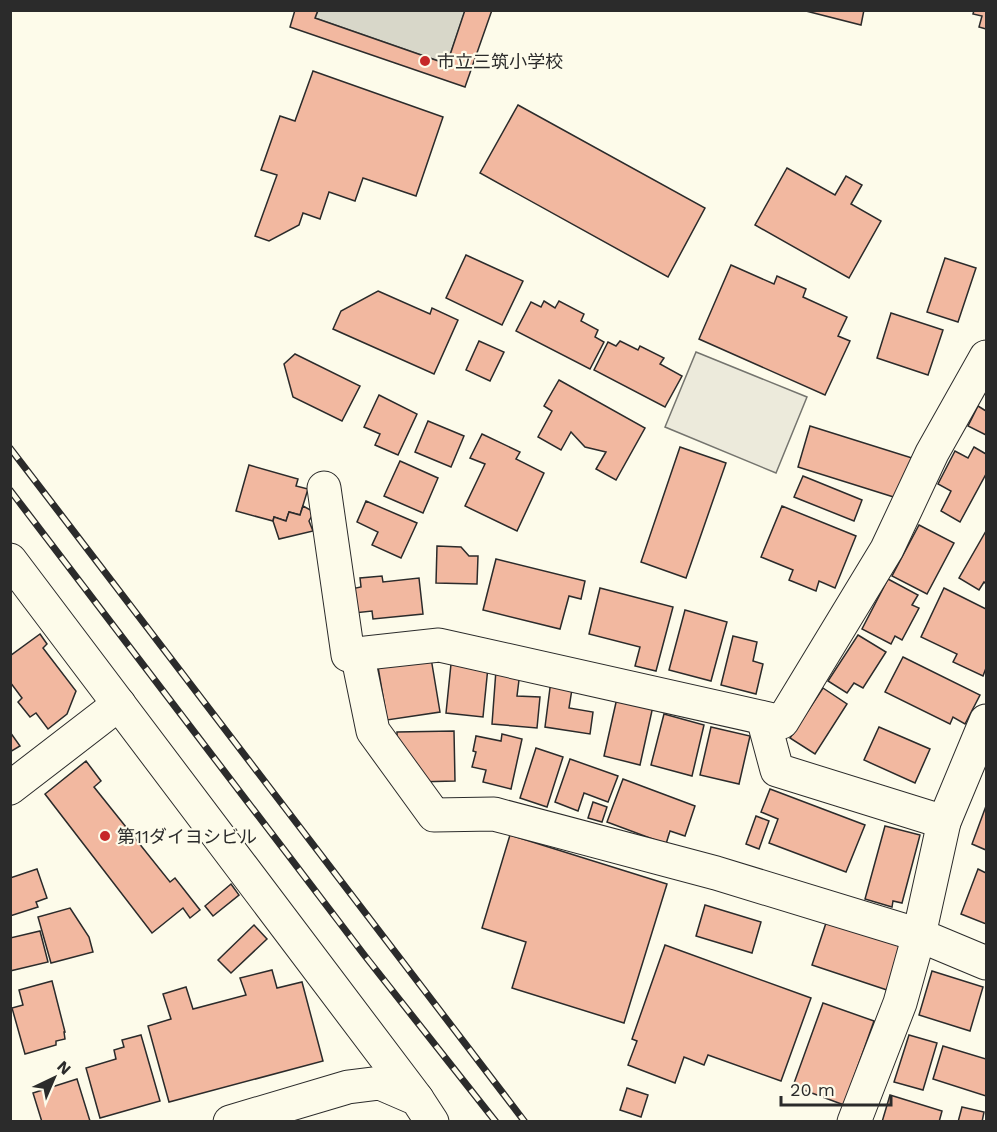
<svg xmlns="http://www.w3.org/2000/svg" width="997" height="1132" font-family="'Work Sans','Noto Sans JP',sans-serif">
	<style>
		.parking { fill: #eceadb; stroke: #74746e; stroke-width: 1.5 }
		.water { fill: #d8d7c9; stroke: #74746e; stroke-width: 1.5 }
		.building { fill: #f2b8a0; stroke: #2b2b2b; stroke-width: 1.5 }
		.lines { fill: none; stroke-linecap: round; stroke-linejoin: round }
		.minor-casing { stroke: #2b2b2b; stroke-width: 35 }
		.minor { stroke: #fdfbea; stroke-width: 33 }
		.rail-casing { stroke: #2b2b2b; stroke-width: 7 }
		.rail { stroke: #fdfbea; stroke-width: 4.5; stroke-dasharray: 14; stroke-linecap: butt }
		.poi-dot { fill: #c62828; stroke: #fdfbea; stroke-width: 2 }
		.labels { text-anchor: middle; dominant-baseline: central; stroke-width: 4.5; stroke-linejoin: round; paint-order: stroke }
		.poi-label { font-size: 18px; fill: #2b2b2b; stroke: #fdfbea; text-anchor: start }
	</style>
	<rect width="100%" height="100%" fill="#fdfbea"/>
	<polygon class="parking" points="696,352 807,397 776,473 665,427"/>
	<polygon class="water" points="318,11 465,11 447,64 315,18"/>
	<g class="building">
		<polygon points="295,10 318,10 315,18 447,64 465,10 492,10 465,87 290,27"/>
		<polygon points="802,10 864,10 861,25"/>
		<polygon points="974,10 986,10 986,29 979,27 982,16 973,14"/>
		<polygon points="313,71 443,117 416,196 363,178 355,201 329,192 320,219 303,213 299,225 269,241 255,236 277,175 261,170 280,116 295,121"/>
		<polygon points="518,105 705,208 668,277 480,173"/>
		<polygon points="787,168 835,195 846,176 862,185 851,204 881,221 849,278 755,225"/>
		<polygon points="466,255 523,281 502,325 446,298"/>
		<polygon points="945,258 976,268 958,322 927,312"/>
		<polygon points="731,265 774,284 777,276 806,289 803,297 847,317 838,336 850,341 825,395 699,339"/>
		<polygon points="378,291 430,314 432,308 458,320 434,374 333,329 341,311"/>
		<polygon points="544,301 555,308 559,301 584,314 581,321 598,330 595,337 604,342 590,369 516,331 531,302 541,307"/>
		<polygon points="891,313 943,330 928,375 877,358"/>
		<polygon points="479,341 504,352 490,381 466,370"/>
		<polygon points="620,341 638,350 640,346 664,358 660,364 682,376 665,407 594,370 608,342 616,346"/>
		<polygon points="295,354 360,386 342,421 293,397 284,364"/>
		<polygon points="559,380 645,428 616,480 596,469 606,452 585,447 571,432 561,450 538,437 552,411 544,406"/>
		<polygon points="379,395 417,414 398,455 375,445 380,434 364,427"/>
		<polygon points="978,406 986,411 986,435 968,426"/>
		<polygon points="428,421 464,436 451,467 415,452"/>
		<polygon points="810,426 912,458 900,499 798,467"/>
		<polygon points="482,434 520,452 516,459 544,473 517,531 465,506 485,464 470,458"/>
		<polygon points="680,447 726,463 686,578 641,562"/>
		<polygon points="974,447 986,454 986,474 960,522 941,511 951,491 938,484 955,451 968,458"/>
		<polygon points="400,461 438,478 423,513 384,496"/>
		<polygon points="249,465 298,479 296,486 308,489 300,515 289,512 286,521 274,517 273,521 236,511"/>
		<polygon points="803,476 862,500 854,521 794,497"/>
		<polygon points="366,501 417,523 401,558 372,545 378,532 357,522"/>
		<polygon points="303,506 314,512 309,521 313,531 279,539 273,521 274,517 286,521 289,512 300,515"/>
		<polygon points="782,506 856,536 835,588 819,581 816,591 789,580 793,570 761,557"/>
		<polygon points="919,525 954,543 927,594 892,576"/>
		<polygon points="986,531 986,584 984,582 979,590 959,578"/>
		<polygon points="437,546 461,547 469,556 478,556 477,584 436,583"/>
		<polygon points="496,559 585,581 581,599 569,596 560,629 483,610"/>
		<polygon points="382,576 383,582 419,578 423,614 373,619 372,611 354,613 351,589 361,587 360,578"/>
		<polygon points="888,579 918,595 912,605 919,608 902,640 895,636 891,644 862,629"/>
		<polygon points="600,588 673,607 656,671 635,666 640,647 589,634"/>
		<polygon points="944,588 986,609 986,668 983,676 953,662 957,654 921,637"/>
		<polygon points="685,610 727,622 711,681 669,670"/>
		<polygon points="40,634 47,644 43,648 76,691 67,714 48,729 36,713 30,717 18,702 22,698 10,682 10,656"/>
		<polygon points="858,635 886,652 863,688 854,683 847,693 828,681"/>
		<polygon points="733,636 757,642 753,661 763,664 756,694 721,685"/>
		<polygon points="903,657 980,695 965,724 953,717 950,724 885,692"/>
		<polygon points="431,658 440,712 387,720 378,667"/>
		<polygon points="451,664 488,667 483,717 446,713"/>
		<polygon points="496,670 520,672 517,696 540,697 537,728 492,724"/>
		<polygon points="551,680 573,683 569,708 593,712 590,734 545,727"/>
		<polygon points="823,688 847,704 815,754 790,738"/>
		<polygon points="617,698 653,706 640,765 604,756"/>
		<polygon points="664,714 704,725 692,776 651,765"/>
		<polygon points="711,727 750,736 739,784 700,775"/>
		<polygon points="879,727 930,749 915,783 864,760"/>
		<polygon points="454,731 455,781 415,782 397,752 397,732"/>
		<polygon points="10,732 20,746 10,752"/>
		<polygon points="502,734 522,739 511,789 483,782 486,770 472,767 476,752 473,751 476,736 501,741"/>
		<polygon points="536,748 563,757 547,807 520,798"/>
		<polygon points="570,759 618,776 608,802 584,793 578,811 555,802"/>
		<polygon points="86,761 101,781 94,787 170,882 175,878 200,910 190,918 183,908 152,933 45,794"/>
		<polygon points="623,779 695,806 685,836 670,831 666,844 607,822"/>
		<polygon points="770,789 865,825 846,872 769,843 778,819 761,812"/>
		<polygon points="593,802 607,807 602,822 588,818"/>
		<polygon points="986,806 986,850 972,844"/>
		<polygon points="756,816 769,821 759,849 746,844"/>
		<polygon points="885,826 920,835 902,903 893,901 892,907 865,899"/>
		<polygon points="510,835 667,884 624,1023 512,988 526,942 482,928"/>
		<polygon points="37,869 47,898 36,902 38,907 10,916 10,878"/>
		<polygon points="978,869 986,873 986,924 961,914"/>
		<polygon points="231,884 239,895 213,916 205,906"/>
		<polygon points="705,905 761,922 752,953 696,936"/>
		<polygon points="70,908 89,937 93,952 51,963 38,917"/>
		<polygon points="827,920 902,945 887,990 812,965"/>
		<polygon points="254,925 267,939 231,973 218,960"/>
		<polygon points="40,931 48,962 10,971 10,938"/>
		<polygon points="665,945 811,998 781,1081 708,1055 704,1065 684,1057 675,1083 628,1065 637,1041 632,1039"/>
		<polygon points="272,970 277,988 302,982 323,1061 169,1102 148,1026 171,1019 163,994 186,987 193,1009 246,995 240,978"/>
		<polygon points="932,971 983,987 970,1031 919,1015"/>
		<polygon points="52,981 65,1032 64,1032 65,1039 56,1041 56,1045 25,1054 12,1008 23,1005 19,990"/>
		<polygon points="823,1003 874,1021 844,1105 793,1086"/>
		<polygon points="141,1035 160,1101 100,1118 86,1068 116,1059 114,1050 124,1047 122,1040"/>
		<polygon points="909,1035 937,1043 923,1090 894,1082"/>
		<polygon points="943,1046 986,1059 986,1096 933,1079"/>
		<polygon points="77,1079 90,1121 42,1122 33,1093"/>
		<polygon points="627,1088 648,1095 641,1117 620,1110"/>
		<polygon points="890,1095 942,1111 939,1122 882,1122"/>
		<polygon points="962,1107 984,1112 982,1122 958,1122"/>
	</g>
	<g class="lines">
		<defs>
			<g id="minor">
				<polyline points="324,488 348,655 439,645 782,722 887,549 932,453 986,357"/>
				<polyline points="10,560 417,1099"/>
				<polyline points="357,653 373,731 434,815 494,814 716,873 919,935 986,963"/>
				<polyline points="763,718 777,770 944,822"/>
				<polyline points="10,788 119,704"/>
				<polyline points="230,1122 348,1087 380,1083 417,1099 432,1122"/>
				<polyline points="854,1122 900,1003 919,935 944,822 986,721"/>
			</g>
		</defs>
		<use href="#minor" class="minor-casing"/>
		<use href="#minor" class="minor"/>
		<defs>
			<g id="rail">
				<polyline points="10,448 525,1122"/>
				<polyline points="10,490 365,956 496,1122"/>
			</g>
		</defs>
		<use href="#rail" class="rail-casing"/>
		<use href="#rail" class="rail"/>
	</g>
	<g class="poi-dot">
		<circle cx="425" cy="61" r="6"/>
		<circle cx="105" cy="836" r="6"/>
	</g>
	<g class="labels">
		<g class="poi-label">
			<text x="437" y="61">市立三筑小学校</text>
			<text x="117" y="836">第11ダイヨシビル</text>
		</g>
	</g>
	<rect width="997" height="1132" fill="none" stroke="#2b2b2b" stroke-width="24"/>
	<g transform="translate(54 1078) rotate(44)" stroke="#fdfbea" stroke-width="4.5" paint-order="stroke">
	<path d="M0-4.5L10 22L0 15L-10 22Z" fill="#2b2b2b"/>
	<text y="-9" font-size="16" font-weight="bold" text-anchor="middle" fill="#2b2b2b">N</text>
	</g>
	<path d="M781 1096v9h110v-9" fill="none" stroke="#2b2b2b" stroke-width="3"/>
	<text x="790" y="1096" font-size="18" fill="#2b2b2b" stroke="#fdfbea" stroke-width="4.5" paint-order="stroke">20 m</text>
</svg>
